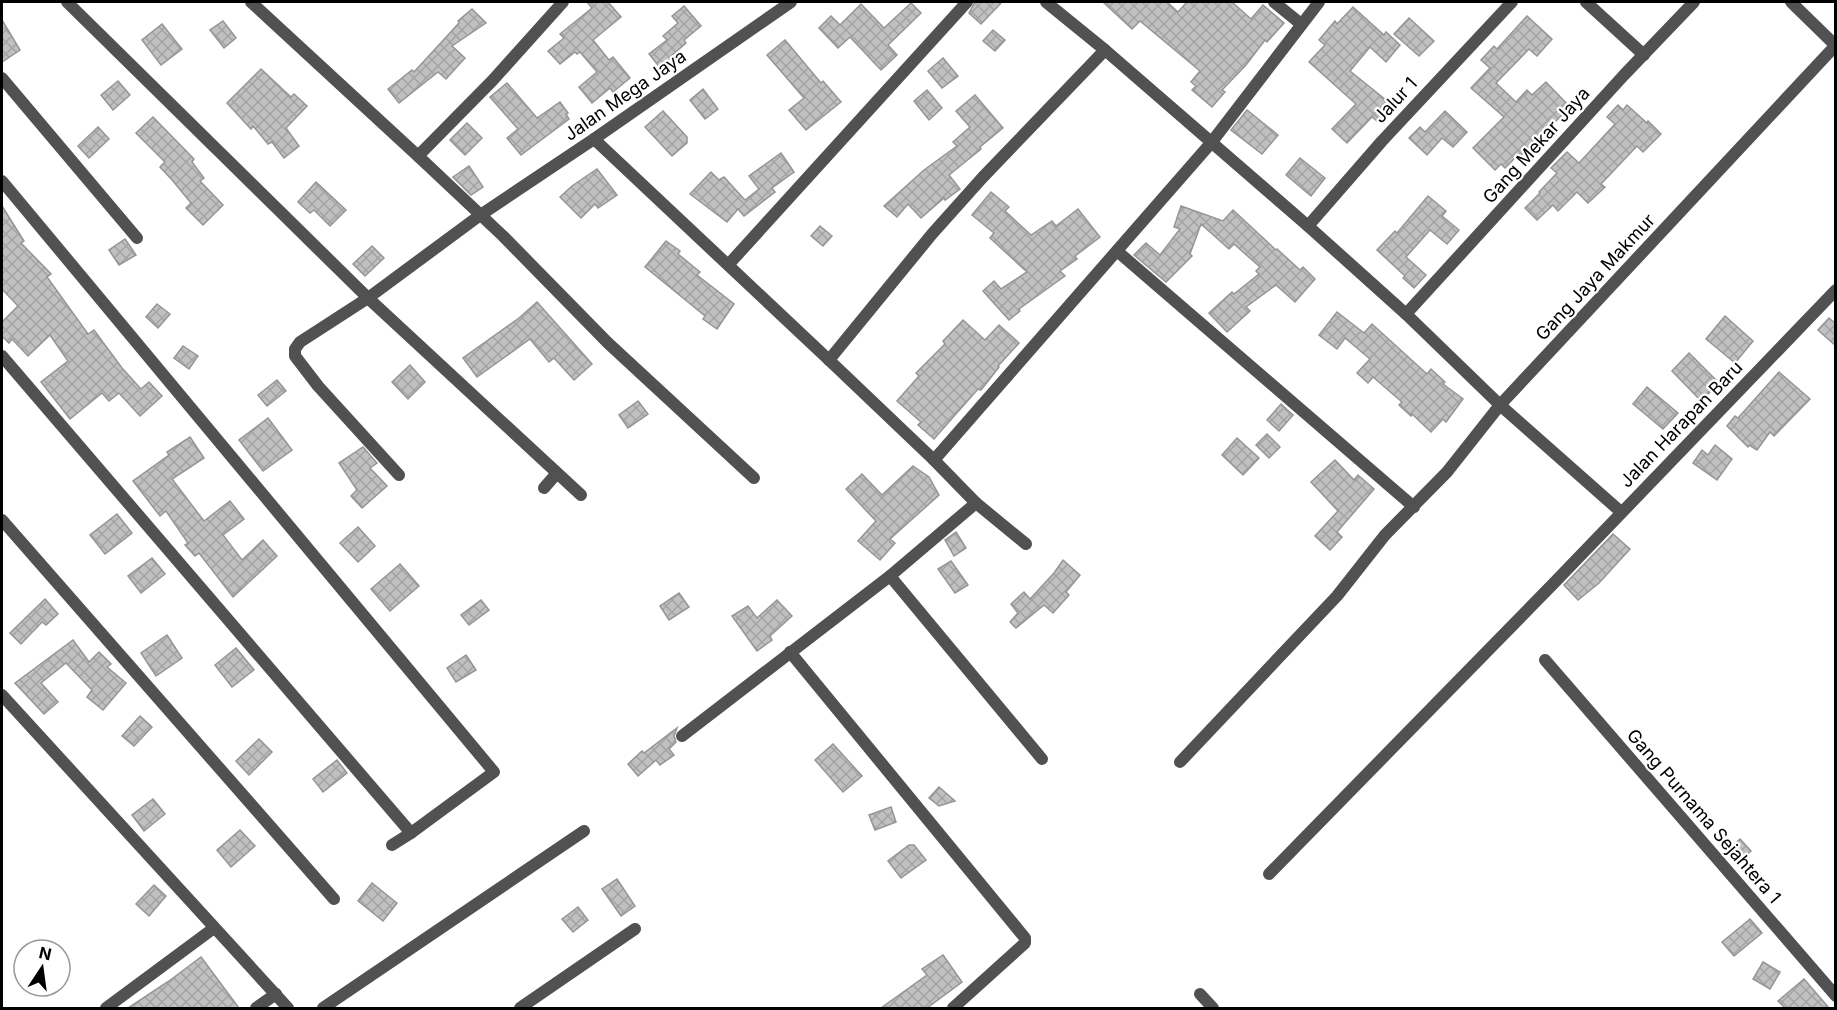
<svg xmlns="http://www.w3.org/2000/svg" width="1837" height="1010" font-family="Inter,sans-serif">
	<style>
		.building { fill: url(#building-cross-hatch); stroke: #959595; stroke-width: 1.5 }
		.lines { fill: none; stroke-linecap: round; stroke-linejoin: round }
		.minor { stroke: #515151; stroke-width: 12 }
		.labels { text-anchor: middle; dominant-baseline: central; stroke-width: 4.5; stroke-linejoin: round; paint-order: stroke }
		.street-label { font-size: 18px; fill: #000; stroke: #fff }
	</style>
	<defs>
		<pattern id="building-cross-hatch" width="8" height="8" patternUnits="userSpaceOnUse" patternTransform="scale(1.5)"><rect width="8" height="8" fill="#c0c0c0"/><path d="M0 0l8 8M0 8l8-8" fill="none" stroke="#a3a3a3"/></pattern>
	</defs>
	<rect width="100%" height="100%" fill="#fff"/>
	<g class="building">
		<polygon points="587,2 608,2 621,17 593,40 609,60 613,57 630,78 613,92 610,88 592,103 579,87 597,72 580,52 577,54 575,52 560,64 548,51 564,38 560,34 592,8"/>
		<polygon points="975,2 1002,2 981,24 969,13"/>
		<polygon points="1103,2 1167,2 1178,12 1187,2 1232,2 1251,19 1263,5 1284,23 1267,42 1265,40 1246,65 1222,90 1225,92 1212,107 1192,90 1196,86 1191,82 1200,71 1140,21 1132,29"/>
		<polygon points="911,3 921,13 888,45 897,55 881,70 850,37 838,48 819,28 831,16 840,25 861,4 884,28"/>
		<polygon points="684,6 701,26 684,40 686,43 671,56 674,59 661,69 649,54 667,40 663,36 678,23 672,16"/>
		<polygon points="1353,7 1384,35 1386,32 1400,45 1386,62 1370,47 1350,71 1391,104 1377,121 1372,117 1347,143 1332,129 1356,104 1309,62 1325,45 1319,40 1335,21 1337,24"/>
		<polygon points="472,9 486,23 452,46 465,58 446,79 438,72 399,103 388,89 412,70 414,72 459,23 458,21"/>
		<polygon points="1527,16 1552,39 1537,56 1529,49 1496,83 1516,102 1527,90 1532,95 1546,82 1570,107 1521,156 1519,154 1505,168 1501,164 1495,170 1473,148 1504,117 1471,88 1490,68 1481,60 1494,46 1497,49"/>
		<polygon points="1409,18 1434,41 1419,56 1394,34"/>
		<polygon points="2,20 20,50 2,62"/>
		<polygon points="223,21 236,38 224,48 210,30"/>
		<polygon points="162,24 182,49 161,65 142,40"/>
		<polygon points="993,30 1005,40 995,51 983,41"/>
		<polygon points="785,40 821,83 823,81 841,102 806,130 789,110 804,98 767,55"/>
		<polygon points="943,58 958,76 942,88 928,71"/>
		<polygon points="261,69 291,97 294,94 307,106 286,128 299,146 284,158 272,142 268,144 253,126 251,129 227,103"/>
		<polygon points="118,81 130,95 113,110 101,95"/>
		<polygon points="507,83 537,118 560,102 568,113 566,114 569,119 521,155 507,138 518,129 490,97"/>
		<polygon points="703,89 718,109 705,119 690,100"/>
		<polygon points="927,90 942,108 929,120 914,101"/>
		<polygon points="975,95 1003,128 980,147 981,149 949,175 960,189 945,200 944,198 921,218 908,204 897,217 884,206 924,170 957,146 953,142 970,127 956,111"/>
		<polygon points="1618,105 1623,110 1627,105 1647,123 1648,121 1661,134 1643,152 1637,146 1601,184 1605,187 1588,203 1577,192 1558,211 1553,205 1537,220 1525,208 1540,193 1539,192 1557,173 1551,168 1567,152 1579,163 1615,124 1607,117"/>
		<polygon points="1247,110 1278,135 1262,154 1231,130"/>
		<polygon points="663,111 687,137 687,143 672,156 645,127"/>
		<polygon points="1445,111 1467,132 1453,147 1442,138 1427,155 1409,138 1420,127 1425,132"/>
		<polygon points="153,117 194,159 192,162 204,178 200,181 223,205 203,225 186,208 191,203 173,181 160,167 165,162 136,133"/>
		<polygon points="467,123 482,138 465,155 450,140"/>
		<polygon points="98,127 109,139 89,158 78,146"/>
		<polygon points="781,153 794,172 772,188 775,192 744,216 738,209 727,222 690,194 711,172 719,180 724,177 745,200 759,189 749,176"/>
		<polygon points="1300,158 1325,178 1311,196 1286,175"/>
		<polygon points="469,166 483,187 471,195 453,177"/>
		<polygon points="597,169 617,195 598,208 595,204 581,218 560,197 572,186"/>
		<polygon points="316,182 346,210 330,226 314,210 310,213 298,202"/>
		<polygon points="991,192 1009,207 1005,211 1031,235 1052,221 1056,226 1078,209 1100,237 1075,256 1077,259 1060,271 1065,276 1019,309 1020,311 1009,320 983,291 994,281 1001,289 1027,272 990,238 994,233 972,215"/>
		<polygon points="1428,196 1446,211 1442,216 1459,230 1447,244 1430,230 1406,257 1426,275 1414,288 1403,278 1405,276 1377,250 1395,231 1397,233"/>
		<polygon points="2,206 24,241 21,243 51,274 47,277 88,334 94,330 122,368 141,389 149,382 162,396 140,416 119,393 109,401 102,393 70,419 41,382 68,361 50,335 28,356 12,339 9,343 2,336 2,322 18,306 2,289"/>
		<polygon points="1181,206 1223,221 1233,210 1276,250 1277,249 1300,270 1303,267 1315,279 1295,302 1276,285 1246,307 1250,311 1227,332 1209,313 1232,292 1234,294 1259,274 1256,271 1260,267 1234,244 1229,249 1201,224 1190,254 1192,256 1166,282 1134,255 1146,243 1160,255 1180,229 1174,227"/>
		<polygon points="820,226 832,236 823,246 811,236"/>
		<polygon points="125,239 136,255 119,265 109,250"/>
		<polygon points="666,241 680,251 678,254 700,272 697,275 734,304 717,329 703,319 705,316 645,267"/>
		<polygon points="372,246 384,258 365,276 353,264"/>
		<polygon points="537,302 592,364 574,380 554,358 549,362 530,339 477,377 463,358 519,318"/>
		<polygon points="157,304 170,314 158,328 146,317"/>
		<polygon points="1337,312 1364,333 1372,324 1427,374 1431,369 1445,382 1443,384 1463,399 1446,422 1443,419 1431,432 1412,414 1411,416 1399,405 1402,402 1373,377 1368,383 1357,373 1370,359 1345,338 1337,349 1319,335"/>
		<polygon points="1725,316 1753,341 1735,363 1706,339"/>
		<polygon points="1829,318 1836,324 1836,346 1818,330"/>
		<polygon points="963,320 985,340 999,325 1019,343 998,366 999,367 981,390 978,389 934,439 918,425 921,422 897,401 919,376 916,373 945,344 943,341"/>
		<polygon points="183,346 198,356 189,369 174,358"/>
		<polygon points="1689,353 1719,383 1701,401 1672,371"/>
		<polygon points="410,365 425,382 408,399 392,382"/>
		<polygon points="1779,372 1810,399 1774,436 1770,432 1757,450 1749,445 1748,447 1727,426 1735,416 1738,418"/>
		<polygon points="277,380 286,391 267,406 258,395"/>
		<polygon points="1647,387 1678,413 1663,429 1633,404"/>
		<polygon points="638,401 648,414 628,428 619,415"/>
		<polygon points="1281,404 1293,415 1279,431 1267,420"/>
		<polygon points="268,418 292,450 263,471 239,440"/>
		<polygon points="1267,434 1280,447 1269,458 1256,445"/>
		<polygon points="190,437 204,458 172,479 204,521 230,501 244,519 223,535 242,560 263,540 277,556 233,597 199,553 195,556 185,545 188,543 166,511 160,516 133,481 169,455 167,452"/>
		<polygon points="1237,438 1259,458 1243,475 1222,455"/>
		<polygon points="1715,445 1732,459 1717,480 1693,463 1702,450 1708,455"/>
		<polygon points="363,447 377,463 370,468 387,486 362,508 351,496 357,490 339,463"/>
		<polygon points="1335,460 1354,480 1358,475 1374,489 1337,532 1342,537 1330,550 1315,536 1338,511 1311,482"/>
		<polygon points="913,466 929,477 939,495 890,539 895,543 880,560 858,541 876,521 846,489 862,474 882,495"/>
		<polygon points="117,514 132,533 105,554 90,535"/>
		<polygon points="358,527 375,546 358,562 340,543"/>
		<polygon points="956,532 966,548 954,556 945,540"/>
		<polygon points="1613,534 1630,549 1599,583 1578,600 1564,585"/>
		<polygon points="152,558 165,574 141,593 128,576"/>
		<polygon points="1063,560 1080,575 1066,592 1069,595 1053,613 1044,605 1016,628 1010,622 1018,613 1011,604 1024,592 1030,599 1054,573"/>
		<polygon points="951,561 968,585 955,593 938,569"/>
		<polygon points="400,564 419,586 390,611 371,589"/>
		<polygon points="679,593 689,607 669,620 660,606"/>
		<polygon points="45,599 58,614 46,625 42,622 21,644 10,633"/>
		<polygon points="481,600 489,610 469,625 461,615"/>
		<polygon points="777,600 792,616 770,636 772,640 757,651 732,616 748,606 757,618"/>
		<polygon points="167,635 182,658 156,676 141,653"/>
		<polygon points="73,640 89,662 99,652 111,664 107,667 126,683 103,710 87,697 92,690 66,663 41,683 58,702 44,714 15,683"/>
		<polygon points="236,648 254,670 232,687 215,665"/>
		<polygon points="466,655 476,670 456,682 447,668"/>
		<polygon points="140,716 152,727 134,746 122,736"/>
		<polygon points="677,728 674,736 676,742 669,749 674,755 660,765 656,760 638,776 628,764 642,751 644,753"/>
		<polygon points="259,739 272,752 249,775 236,761"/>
		<polygon points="833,744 862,776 843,792 815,760"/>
		<polygon points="337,760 347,773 323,792 313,779"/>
		<polygon points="939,787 955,801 939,806 929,798"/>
		<polygon points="153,799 165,814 144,831 132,815"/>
		<polygon points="891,807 896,822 875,830 869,815"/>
		<polygon points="240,830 255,846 231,867 217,850"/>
		<polygon points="1740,839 1751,851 1741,860 1730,848"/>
		<polygon points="909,845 914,845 926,860 901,878 888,861"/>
		<polygon points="617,879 635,906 621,916 602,889"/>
		<polygon points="372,883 397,903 383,921 358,901"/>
		<polygon points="154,885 166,896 149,916 136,904"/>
		<polygon points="578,907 588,920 573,932 562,919"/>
		<polygon points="1750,919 1762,933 1734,956 1722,942"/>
		<polygon points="943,955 962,982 927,1008 881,1008 927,975 922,969"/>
		<polygon points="201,957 239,1008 128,1008 169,981"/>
		<polygon points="1763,962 1780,972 1770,989 1753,979"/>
		<polygon points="1804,979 1829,1008 1785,1008 1778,1001"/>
	</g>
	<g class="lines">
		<g class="minor">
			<polyline points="67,2 368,298 581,495"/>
			<polyline points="251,2 418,156 503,236 608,343 754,478"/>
			<polyline points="1046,2 1105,50 1308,226 1406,314 1500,405 1621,512"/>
			<polyline points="1274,2 1301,24"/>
			<polyline points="1586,2 1644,55"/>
			<polyline points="1791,2 1836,46"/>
			<polyline points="2,78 137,238"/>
			<polyline points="594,139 829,360 934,460 976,503 1026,544"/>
			<polyline points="418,156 492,81 563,2"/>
			<polyline points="2,181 494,772 411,833 392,845"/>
			<polyline points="1308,226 1382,141 1512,2"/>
			<polyline points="1117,251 1414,507"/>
			<polyline points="729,264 967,2"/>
			<polyline points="1406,314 1624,75 1694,2"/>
			<polyline points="2,356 411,833"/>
			<polyline points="829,360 932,234 983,177 1105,50"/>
			<polyline points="934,460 1211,143 1319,2"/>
			<polyline points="399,475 318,386 295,356 295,349 300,342 368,298 479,216 594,139 791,2"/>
			<polyline points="544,488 557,473"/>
			<polyline points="2,520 334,899"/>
			<polyline points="890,576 1042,759"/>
			<polyline points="790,652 1025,938 1025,943 953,1008"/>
			<polyline points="1545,660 1836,996"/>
			<polyline points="2,695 288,1008"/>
			<polyline points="682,736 890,576 976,503"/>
			<polyline points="1180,762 1337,596 1385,535 1447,472 1500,405 1835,46"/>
			<polyline points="1269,874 1553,584 1836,290"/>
			<polyline points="1200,994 1213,1008"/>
			<polyline points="106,1008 214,928"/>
			<polyline points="256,1008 276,994"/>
			<polyline points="323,1008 584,831"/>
			<polyline points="520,1008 635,929"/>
		</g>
	</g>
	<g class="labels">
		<g class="street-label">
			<text transform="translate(625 95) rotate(-35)">Jalan Mega Jaya</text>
			<text transform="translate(1395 100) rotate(-47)">Jalur 1</text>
			<text transform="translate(1536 145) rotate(-48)">Gang Mekar Jaya</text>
			<text transform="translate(1595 277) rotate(-47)">Gang Jaya Makmur</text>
			<text transform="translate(1681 424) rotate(-46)">Jalan Harapan Baru</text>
			<text transform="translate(1704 816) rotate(49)">Gang Purnama Sejahtera 1</text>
		</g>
	</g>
	<rect width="1837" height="1010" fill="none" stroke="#000000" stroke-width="6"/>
	<g transform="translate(42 968) rotate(13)"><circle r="28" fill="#ffffff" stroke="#999999" stroke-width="1.5"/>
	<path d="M0-4.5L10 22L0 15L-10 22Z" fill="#000000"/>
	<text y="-9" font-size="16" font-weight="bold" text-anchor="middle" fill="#000000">N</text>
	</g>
</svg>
